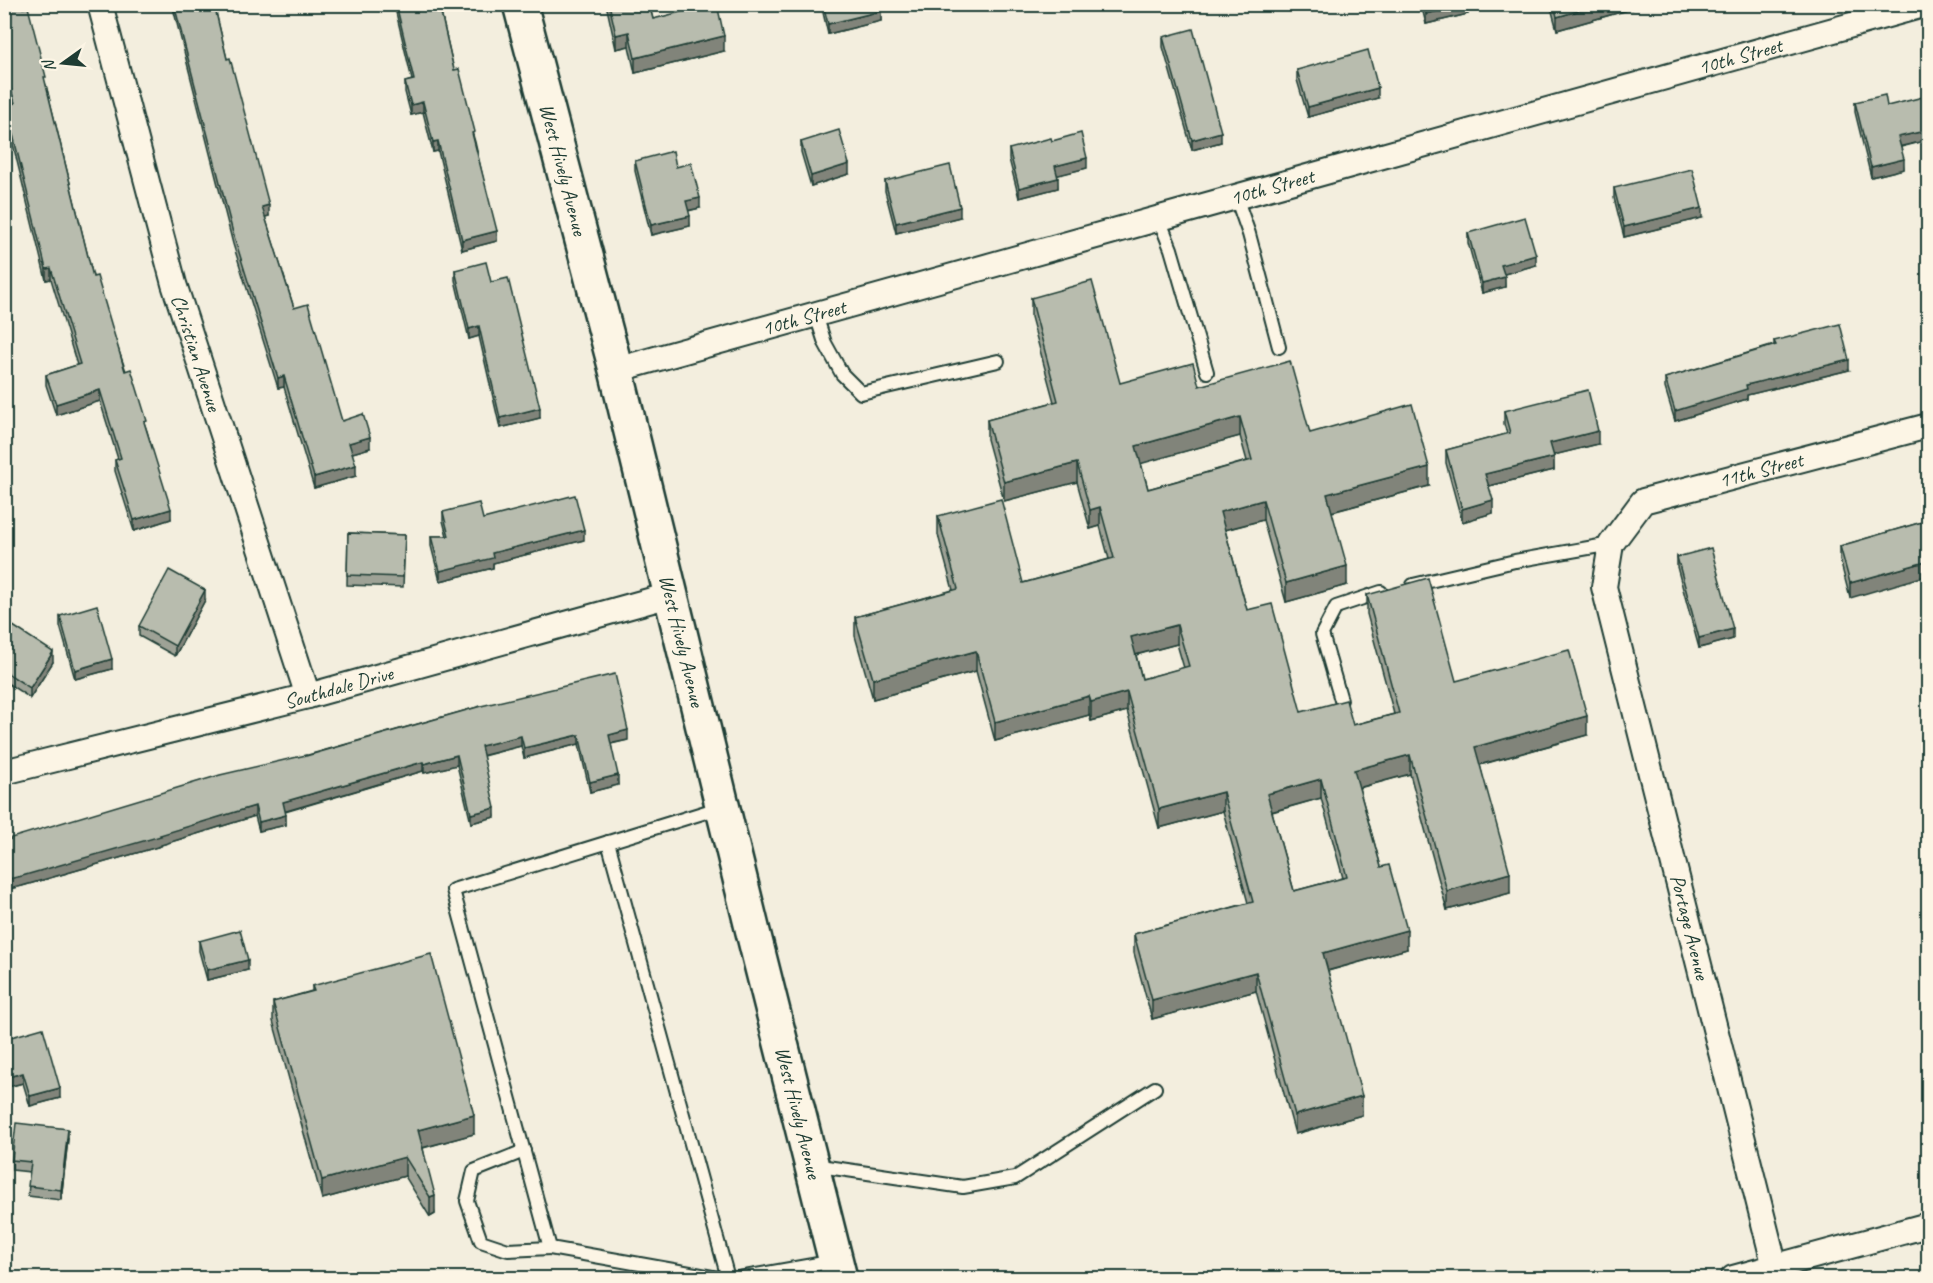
<svg xmlns="http://www.w3.org/2000/svg" width="1933" height="1283" font-family="Caveat,sans-serif">
	<style>
		.lines { fill: none; stroke-linecap: round; stroke-linejoin: round }
		.lane-casing { stroke: #1f3d34; stroke-width: 16 }
		.street-casing { stroke: #1f3d34; stroke-width: 28 }
		.secondary-casing { stroke: #1f3d34; stroke-width: 38 }
		.lane { stroke: #fcf5e5; stroke-width: 12 }
		.street { stroke: #fcf5e5; stroke-width: 24 }
		.secondary { stroke: #fcf5e5; stroke-width: 33 }
		.wall { fill: #9ea296; stroke: #1f3d34; stroke-width: 1.5; fill-rule: evenodd }
		.shaded-wall { fill: #81847a; stroke: #1f3d34; stroke-width: 1.5 }
		.building { fill: #b8bcae; stroke: #1f3d34; stroke-width: 1.5; fill-rule: evenodd }
		.labels { text-anchor: middle; dominant-baseline: central; stroke-width: 5; stroke-linejoin: round; paint-order: stroke }
		.street-label { font-size: 21px; fill: #1f3d34; stroke: #fcf5e5 }
	</style>
	<rect width="100%" height="100%" fill="#f3eede"/>
	<filter id="ink" filterUnits="userSpaceOnUse"><feTurbulence type="fractalNoise" baseFrequency=".0167" numOctaves="2"/><feDisplacementMap in="SourceGraphic" scale="12" xChannelSelector="R" yChannelSelector="G"/><feConvolveMatrix kernelMatrix="1 2 1 2 8 2 1 2 1" color-interpolation-filters="sRGB"/></filter>
	<g filter="url(#ink)">
		<g class="lines">
			<defs>
				<g id="lane">
					<polyline points="1236,197 1249,234 1279,347"/>
					<polyline points="1159,219 1171,249 1207,372"/>
					<polyline points="816,315 825,343 842,374 861,393 998,361"/>
					<polyline points="1413,585 1515,561 1611,544"/>
					<polyline points="1341,700 1322,634 1336,607 1381,592"/>
					<polyline points="608,842 728,1278"/>
					<polyline points="524,1151 474,1171 467,1201 481,1241 508,1250 550,1248"/>
					<polyline points="813,1165 963,1187 1015,1178 1155,1088"/>
					<polyline points="718,1278 550,1248 453,890 722,807"/>
					<polyline points="739,1278 835,1261"/>
				</g>
				<g id="street">
					<path id="s1" d="M100,4L174,284L308,696"/>
					<path id="s2" d="M616,370L1927,4"/>
					<path id="s3" d="M4,772L308,696L670,595"/>
					<path id="s4" d="M1775,1267L1604,587L1611,544L1643,501L1928,426"/>
					<polyline points="1733,1278 1928,1225"/>
				</g>
				<g id="secondary">
					<path id="s5" d="M520,4L616,370L753,932L840,1278"/>
				</g>
			</defs>
			<use href="#lane" class="lane-casing"/>
			<use href="#street" class="street-casing"/>
			<use href="#secondary" class="secondary-casing"/>
			<use href="#lane" class="lane"/>
			<use href="#street" class="street"/>
			<use href="#secondary" class="secondary"/>
		</g>
		<g class="wall">
			<polygon points="4,4 46,85 93,277 147,431 171,519 134,531 115,471 115,460 118,459 100,401 56,415 46,385 46,375 77,365 51,279 46,280 6,116 6,106 12,104 4,75"/>
			<polygon points="172,4 214,4 227,59 269,216 265,217 294,308 342,421 370,448 352,453 356,476 314,488 284,387 278,388 233,244"/>
			<polygon points="394,4 439,4 454,70 475,142 497,241 462,250 438,151 433,152 423,112 411,115 405,92 405,82 412,80"/>
			<polygon points="606,4 649,4 653,19 724,51 635,73 629,46 616,49"/>
			<polygon points="821,4 879,4 881,21 828,34"/>
			<polygon points="1421,4 1468,4 1468,14 1426,24"/>
			<polygon points="1550,4 1649,4 1557,30"/>
			<polygon points="1163,37 1221,142 1192,150 1163,47"/>
			<polygon points="1297,70 1378,98 1308,117 1297,80"/>
			<polygon points="1855,102 1887,106 1929,121 1929,140 1901,147 1904,169 1871,177 1855,112"/>
			<polygon points="801,142 849,174 811,186 801,152"/>
			<polygon points="1009,149 1087,168 1057,175 1058,188 1019,198 1009,159"/>
			<polygon points="635,161 700,208 688,211 690,226 651,235 635,171"/>
			<polygon points="885,181 960,217 896,233 885,191"/>
			<polygon points="1614,188 1702,218 1624,237 1614,198"/>
			<polygon points="1468,233 1536,265 1504,274 1505,287 1482,293 1468,243"/>
			<polygon points="455,270 491,282 540,418 500,428 479,336 469,339 455,280"/>
			<path d="M1031,298L1120,383L1199,386L1310,433L1429,486L1332,512L1347,585L1286,602L1263,520L1225,530L1247,610L1301,712L1353,725L1394,714L1367,614V595L1456,681L1587,735L1480,765L1510,893L1447,910L1410,774L1359,788L1381,867L1407,949L1328,971L1362,1115L1295,1134L1256,991L1152,1019L1134,953V934L1248,903L1223,811L1159,828L1127,711L1091,721L1089,715L995,741L976,671L873,699L855,636V617L953,590L938,535V516L1023,583L1109,559L1100,526L1090,529L1077,482L1004,501L987,439V420L1054,402L1031,317ZM1240,436L1247,461L1148,489L1141,463ZM1177,644L1184,668L1142,679L1136,655ZM1321,798L1343,878L1294,891L1272,812Z"/>
			<polygon points="1929,313 1929,343 1923,324 1923,314"/>
			<polygon points="1774,341 1849,370 1747,395 1747,399 1675,421 1665,388 1665,378 1774,345"/>
			<polygon points="1504,411 1598,444 1553,455 1554,470 1489,486 1493,513 1462,522 1446,463 1446,450 1507,434 1504,424"/>
			<polygon points="443,512 483,519 584,540 493,563 493,568 440,581 431,546 431,536 447,536 443,521"/>
			<polygon points="1929,520 1850,598 1840,560 1840,546"/>
			<polygon points="348,533 405,535 403,587 347,585"/>
			<polygon points="1677,557 1733,639 1699,648 1677,567"/>
			<polygon points="205,600 175,656 139,636 139,626"/>
			<polygon points="60,616 112,669 75,679 60,626"/>
			<polygon points="4,620 53,662 30,698 4,681"/>
			<polygon points="481,706 628,740 611,744 618,785 590,792 579,744 524,758 521,746 483,756 495,817 471,823 457,765 424,773 423,771 285,812 286,825 259,831 255,816 161,845 161,846 22,886 4,890 4,841"/>
			<polygon points="199,941 248,970 207,980 199,951"/>
			<polygon points="312,986 474,1134 423,1148 435,1214 430,1217 405,1176 322,1199 273,1021 273,1002 312,991"/>
			<polygon points="4,1039 60,1098 30,1106 23,1083 4,1088"/>
			<polygon points="68,1139 61,1200 28,1196 30,1172 12,1170 12,1160"/>
		</g>
		<g class="shaded-wall">
			<polygon points="1465,4 1468,4 1468,14 1426,24 1426,14"/>
			<polygon points="1601,4 1649,4 1557,30 1557,17"/>
			<polygon points="881,11 881,21 828,34 828,24"/>
			<polygon points="629,32 629,46 616,49 616,35"/>
			<polygon points="724,36 724,51 635,73 635,58"/>
			<polygon points="1378,88 1378,98 1308,117 1308,107"/>
			<polygon points="423,102 423,112 411,115 411,105"/>
			<polygon points="1929,130 1929,140 1898,147 1898,137"/>
			<polygon points="1221,132 1221,142 1192,150 1192,140"/>
			<polygon points="438,141 438,151 433,152 433,142"/>
			<polygon points="1087,158 1087,168 1055,176 1055,166"/>
			<polygon points="1904,159 1904,169 1871,177 1871,167"/>
			<polygon points="849,164 849,174 811,186 811,176"/>
			<polygon points="1058,178 1058,188 1019,198 1019,188"/>
			<polygon points="700,198 700,208 686,211 686,201"/>
			<polygon points="269,205 269,216 262,218 262,207"/>
			<polygon points="960,207 960,217 896,233 896,223"/>
			<polygon points="1702,208 1702,218 1624,237 1624,227"/>
			<polygon points="690,216 690,226 651,235 651,225"/>
			<polygon points="497,231 497,241 462,250 462,240"/>
			<polygon points="1536,255 1536,265 1501,275 1501,265"/>
			<polygon points="51,268 51,279 46,280 46,269"/>
			<polygon points="1505,277 1505,287 1482,293 1482,283"/>
			<polygon points="479,326 479,336 469,339 469,329"/>
			<polygon points="1849,360 1849,370 1747,395 1747,399 1675,421 1675,411 1746,385"/>
			<polygon points="284,376 284,387 278,388 278,378"/>
			<polygon points="100,390 100,401 56,415 56,404"/>
			<polygon points="540,408 540,418 500,428 500,418"/>
			<polygon points="1240,417 1240,436 1136,465 1136,446"/>
			<polygon points="1598,431 1598,444 1550,456 1550,443"/>
			<polygon points="370,437 370,448 349,454 349,443"/>
			<polygon points="1554,457 1554,470 1485,487 1485,474"/>
			<polygon points="1077,463 1077,482 1004,501 1004,482"/>
			<polygon points="356,465 356,476 314,488 314,477"/>
			<polygon points="1429,467 1429,486 1327,513 1327,494"/>
			<polygon points="1263,500 1263,520 1220,531 1220,512"/>
			<polygon points="1493,500 1493,513 1462,522 1462,509"/>
			<polygon points="1100,507 1100,526 1090,529 1090,510"/>
			<polygon points="171,509 171,519 134,531 134,520"/>
			<polygon points="584,530 584,540 493,563 493,568 440,581 440,571 492,553"/>
			<polygon points="1929,561 1929,575 1850,598 1850,583"/>
			<polygon points="1347,566 1347,585 1286,602 1286,583"/>
			<polygon points="205,590 205,600 175,656 175,646"/>
			<polygon points="1177,625 1177,644 1131,656 1131,637"/>
			<polygon points="1733,629 1733,639 1699,648 1699,638"/>
			<polygon points="976,651 976,671 873,699 873,679"/>
			<polygon points="53,652 53,662 30,698 30,688"/>
			<polygon points="112,659 112,669 75,679 75,670"/>
			<polygon points="1127,692 1127,711 1091,721 1091,702"/>
			<polygon points="1089,696 1089,715 995,741 995,722"/>
			<polygon points="1587,716 1587,735 1475,766 1475,747"/>
			<polygon points="628,730 628,740 609,744 609,735"/>
			<polygon points="579,735 579,744 524,758 524,748"/>
			<polygon points="521,736 521,746 481,756 481,746"/>
			<polygon points="457,755 457,765 424,773 424,764"/>
			<polygon points="1410,755 1410,774 1354,789 1354,770"/>
			<polygon points="423,762 423,771 283,812 283,802"/>
			<polygon points="618,775 618,785 590,792 590,782"/>
			<polygon points="1321,779 1321,798 1267,813 1267,794"/>
			<polygon points="1223,792 1223,811 1159,828 1159,809"/>
			<polygon points="255,806 255,816 161,845 161,846 22,886 4,890 4,880"/>
			<polygon points="495,808 495,817 471,823 471,814"/>
			<polygon points="286,815 286,825 259,831 259,822"/>
			<polygon points="1510,873 1510,893 1447,910 1447,891"/>
			<polygon points="1407,930 1407,949 1323,972 1323,953"/>
			<polygon points="248,960 248,970 207,980 207,970"/>
			<polygon points="1256,972 1256,991 1152,1019 1152,1000"/>
			<polygon points="23,1073 23,1083 4,1088 4,1078"/>
			<polygon points="60,1088 60,1098 30,1106 30,1096"/>
			<polygon points="1362,1096 1362,1115 1295,1134 1295,1115"/>
			<polygon points="474,1115 474,1134 418,1149 418,1130"/>
			<polygon points="68,1129 68,1139 61,1200 61,1190"/>
			<polygon points="405,1157 405,1176 322,1199 322,1180"/>
			<polygon points="435,1195 435,1214 430,1217 430,1197"/>
		</g>
		<g class="building">
			<polygon points="4,4 23,4 23,8 28,7 46,77 44,77 93,277 97,276 125,371 131,369 147,421 144,422 171,509 134,520 115,460 121,458 100,390 56,404 46,375 80,364 51,268 46,269 6,106 15,103 4,64"/>
			<polygon points="174,4 214,4 227,59 230,58 269,205 262,207 294,308 308,304 342,421 363,414 370,437 349,443 356,465 314,477 284,376 278,378 233,233"/>
			<polygon points="396,4 439,4 454,70 459,69 475,132 472,133 497,231 462,240 438,141 433,142 423,102 411,105 405,82 414,80"/>
			<polygon points="609,4 649,4 653,19 712,4 717,4 724,36 635,58 629,32 616,35"/>
			<polygon points="823,4 879,4 881,11 828,24"/>
			<polygon points="1424,4 1465,4 1426,14"/>
			<polygon points="1554,4 1601,4 1557,17"/>
			<polygon points="1193,29 1221,132 1192,140 1163,37"/>
			<polygon points="1368,50 1378,88 1308,107 1297,70"/>
			<polygon points="1885,95 1887,106 1923,97 1929,121 1929,130 1898,137 1904,159 1871,167 1855,102"/>
			<polygon points="839,130 849,164 811,176 801,142"/>
			<polygon points="1081,133 1087,158 1055,166 1058,178 1019,188 1009,149 1051,138 1052,141"/>
			<polygon points="673,151 676,167 691,163 700,198 686,201 690,216 651,225 635,161"/>
			<polygon points="950,165 960,207 896,223 885,181"/>
			<polygon points="1692,169 1702,208 1624,227 1614,188"/>
			<polygon points="1525,217 1536,255 1501,265 1505,277 1482,283 1468,233"/>
			<polygon points="486,262 491,282 508,278 540,408 500,418 479,326 469,329 455,270"/>
			<path d="M1092,281L1120,383L1193,363L1199,386L1290,361L1310,433L1412,404L1429,467L1327,494L1347,566L1286,583L1263,500L1220,512L1247,610L1272,604L1301,712L1346,700L1353,725L1399,713L1367,595L1428,578L1456,681L1569,650L1587,716L1475,747L1510,873L1447,891L1410,755L1354,770L1381,867L1389,865L1407,930L1323,953L1362,1096L1295,1115L1256,972L1152,1000L1134,934L1253,902L1223,792L1159,809L1127,692L1091,702L1089,696L995,722L976,651L873,679L855,617L958,589L938,516L1001,499L1023,583L1114,558L1100,507L1090,510L1077,463L1004,482L987,420L1058,401L1031,298ZM1240,417L1252,460L1148,489L1136,446ZM1177,625L1189,666L1142,679L1131,637ZM1321,779L1347,877L1294,891L1267,794Z"/>
			<polygon points="1929,313 1929,333 1923,314"/>
			<polygon points="1840,324 1849,360 1746,385 1747,389 1675,411 1665,378 1776,345 1774,341"/>
			<polygon points="1588,390 1598,431 1550,443 1554,457 1485,474 1493,500 1462,509 1446,450 1510,433 1504,411"/>
			<polygon points="575,495 584,530 492,553 493,558 440,571 431,536 449,536 443,512 479,503 483,519"/>
			<polygon points="1929,520 1929,561 1850,583 1840,546"/>
			<polygon points="348,533 405,535 403,577 347,575"/>
			<polygon points="1711,548 1733,629 1699,638 1677,557"/>
			<polygon points="169,570 205,590 175,646 139,626"/>
			<polygon points="97,605 112,659 75,670 60,616"/>
			<polygon points="4,620 53,652 30,688 4,671"/>
			<polygon points="615,674 628,730 609,735 618,775 590,782 579,735 524,748 521,736 481,746 495,808 471,814 457,755 424,764 423,762 283,802 286,815 259,822 255,806 160,835 161,836 22,876 4,880 4,841 11,839 11,838 220,775 306,755 306,756 481,706"/>
			<polygon points="240,930 248,960 207,970 199,941"/>
			<polygon points="431,954 474,1115 418,1130 435,1195 430,1197 405,1157 322,1180 273,1002 314,991 312,986"/>
			<polygon points="43,1028 60,1088 30,1096 23,1073 4,1078 4,1039"/>
			<polygon points="16,1123 68,1129 61,1190 28,1186 31,1162 12,1160"/>
		</g>
	</g>
	<g class="labels">
		<g class="street-label">
			<text stroke="none"><textPath href="#s2" startOffset="1167">10th Street</textPath></text>
			<text stroke="none"><textPath href="#s5" startOffset="171">West Hively Avenue</textPath></text>
			<text stroke="none"><textPath href="#s2" startOffset="681">10th Street</textPath></text>
			<text stroke="none"><textPath href="#s2" startOffset="195">10th Street</textPath></text>
			<text stroke="none"><textPath href="#s1" startOffset="362">Christian Avenue</textPath></text>
			<text stroke="none"><textPath href="#s4" startOffset="920">11th Street</textPath></text>
			<text stroke="none"><textPath href="#s5" startOffset="657">West Hively Avenue</textPath></text>
			<text stroke="none"><textPath href="#s3" startOffset="345">Southdale Drive</textPath></text>
			<text transform="translate(1690 927) rotate(76)">Portage Avenue</text>
			<text stroke="none"><textPath href="#s5" startOffset="1143">West Hively Avenue</textPath></text>
		</g>
	</g>
	<rect width="1933" height="1283" fill="none" stroke="#fcf5e5" stroke-width="24"/>
	<rect x="12" y="12" width="1909" height="1259" fill="none" stroke="#1f3d34" stroke-width="2" filter="url(#ink)"/>
	<g transform="translate(63 63) rotate(255)" stroke="#fcf5e5" stroke-width="4.5" paint-order="stroke">
	<path d="M0-4.5L10 22L0 15L-10 22Z" fill="#1f3d34"/>
	<text y="-9" font-size="16" font-weight="bold" text-anchor="middle" fill="#1f3d34">N</text>
	</g>
</svg>
